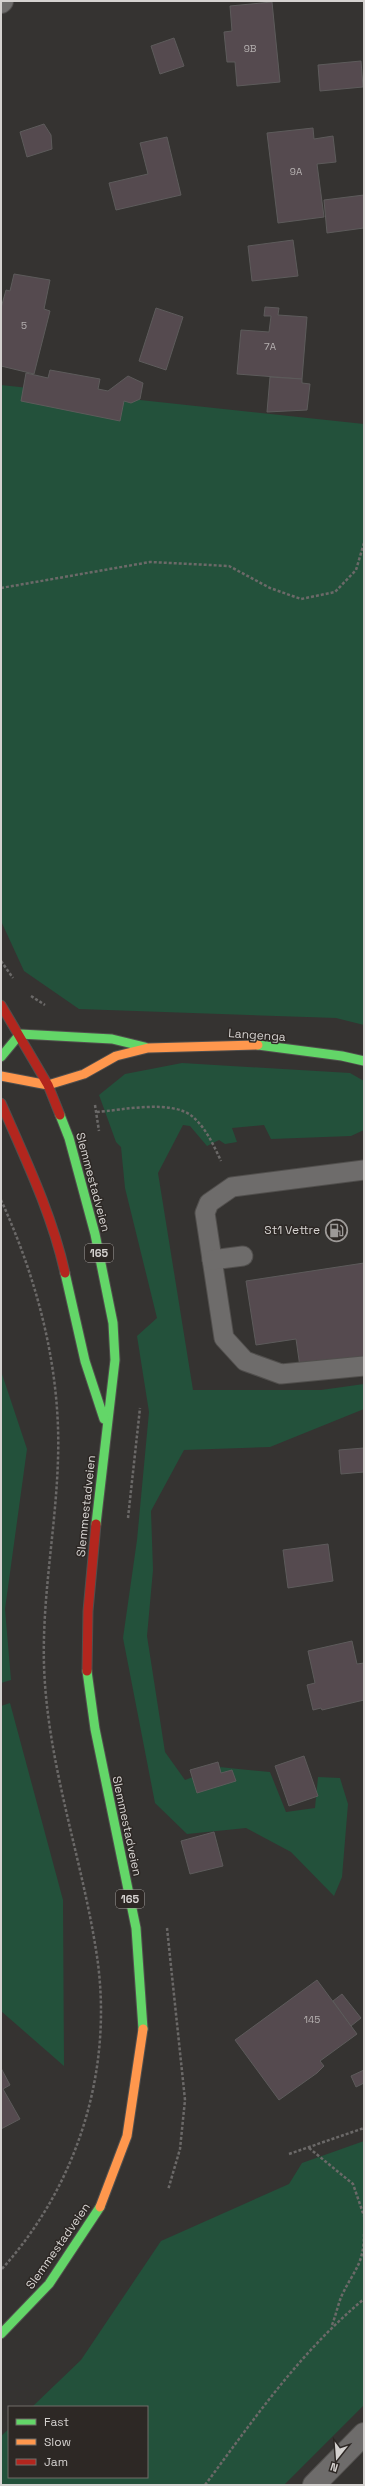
<svg xmlns="http://www.w3.org/2000/svg" width="365" height="2486" font-family="'Space Grotesk',sans-serif">
	<style>
		.green { fill: #23513b }
		.building { fill: #554a4f; stroke: #5d5b5b }
		.lines { fill: none; stroke-linecap: round; stroke-linejoin: round }
		.lane-casing { stroke: #514f4d; stroke-width: 21 }
		.street-casing { stroke: #514f4d; stroke-width: 24 }
		.fast-casing { stroke: #514f4d; stroke-width: 11 }
		.slow-casing { stroke: #514f4d; stroke-width: 11 }
		.jam-casing { stroke: #514f4d; stroke-width: 11 }
		.path { stroke: #6b6968; stroke-width: 2.5; stroke-dasharray: 3 2; stroke-linecap: butt }
		.lane { stroke: #6e6c6b; stroke-width: 19 }
		.street { stroke: #6e6c6b; stroke-width: 22 }
		.fast { stroke: #63d668; stroke-width: 9 }
		.slow { stroke: #ff974d; stroke-width: 9 }
		.jam { stroke: #b3261e; stroke-width: 9 }
		.labels { text-anchor: middle; dominant-baseline: central; stroke-width: 3; stroke-linejoin: round; paint-order: stroke }
		.number-label { font-size: 10px; fill: #b5b0b0 }
		.shield { fill: #2d2825; stroke: #a39f9d; stroke-width: 1 }
		.shield-label { font-size: 11px; font-weight: bold; fill: #d5d2d0 }
		.street-label { font-size: 12px; fill: #d5d2d0; stroke: #2d2825 }
		.poi-label { font-size: 12px; fill: #d5d2d0; stroke: #2d2825; text-anchor: end }
	</style>
	<rect width="100%" height="100%" fill="#353331"/>
	<g class="green">
		<polygon points="1,385 364,424 364,1025 336,1018 79,1009 24,971 1,921"/>
		<polygon points="182,1063 350,1073 364,1081 364,1130 351,1136 271,1139 264,1125 232,1128 237,1142 225,1144 219,1140 207,1146 190,1126 183,1125 158,1173 193,1390 321,1390 364,1384 364,1409 270,1447 184,1450 151,1511 153,1570 147,1636 165,1752 185,1780 219,1767 270,1772 286,1812 315,1808 318,1777 340,1778 348,1804 342,1877 334,1896 291,1852 246,1828 187,1834 155,1803 123,1638 137,1540 149,1412 137,1336 157,1318 125,1188 121,1147 116,1142 99,1095 125,1074"/>
		<polygon points="1,1371 27,1449 5,1609 11,1680 1,1683"/>
		<polygon points="10,1703 63,1900 64,2066 1,2011 1,1706"/>
		<polygon points="364,2141 364,2405 284,2485 1,2485 1,2436 9,2429 9,2477 147,2477 147,2407 32,2407 81,2360 161,2241 289,2184 302,2163"/>
	</g>
	<g class="building">
		<polygon points="272,2 280,82 237,86 235,62 227,62 224,32 232,31 230,6"/>
		<polygon points="174,38 184,66 160,74 151,46"/>
		<polygon points="361,61 363,87 320,91 318,65"/>
		<polygon points="44,124 51,135 52,149 27,157 20,132"/>
		<polygon points="313,128 314,139 333,136 336,162 317,164 324,217 278,223 267,133"/>
		<polygon points="167,137 181,195 116,210 109,183 148,174 140,143"/>
		<polygon points="364,195 364,228 327,233 324,200"/>
		<polygon points="293,240 298,276 252,281 248,246"/>
		<polygon points="14,274 50,280 44,309 50,311 34,374 1,366 1,308 6,290 10,291"/>
		<polygon points="265,307 279,308 278,315 307,317 302,379 237,374 241,330 269,332 271,316 264,316"/>
		<polygon points="156,308 183,317 166,370 139,361"/>
		<polygon points="50,370 100,379 98,389 108,391 128,376 143,383 140,399 131,403 124,401 120,421 21,401 26,373 48,378"/>
		<polygon points="270,377 302,379 302,383 310,384 307,410 267,412"/>
		<polygon points="364,1263 364,1357 300,1367 296,1339 256,1345 246,1281"/>
		<polygon points="364,1448 364,1472 341,1474 339,1450"/>
		<polygon points="328,1544 333,1581 288,1588 283,1550"/>
		<polygon points="352,1641 357,1664 364,1663 364,1700 322,1710 321,1708 313,1710 307,1685 315,1683 308,1651"/>
		<polygon points="304,1756 318,1796 289,1806 275,1766"/>
		<polygon points="218,1762 221,1773 232,1770 236,1781 197,1793 190,1770"/>
		<polygon points="214,1832 223,1866 190,1874 181,1841"/>
		<polygon points="317,1980 357,2034 320,2061 324,2066 317,2073 279,2100 235,2040"/>
		<polygon points="342,1994 361,2018 351,2026 333,2001"/>
		<polygon points="1,2068 10,2085 3,2089 20,2119 1,2129"/>
		<polygon points="364,2070 364,2083 356,2087 351,2076"/>
	</g>
	<g class="lines">
		<defs>
			<g id="lane">
				<polyline points="364,1170 232,1187 209,1203 205,1213 224,1338 245,1361 281,1374 364,1366"/>
				<polyline points="212,1260 243,1256"/>
			</g>
			<g id="street">
				<polyline points="1,2 2,1"/>
				<polyline points="314,2485 364,2434"/>
			</g>
			<g id="fast">
				<polyline points="258,1045 342,1056 364,1061"/>
				<polyline points="1,1057 20,1034 112,1039 145,1047"/>
				<polyline points="60,1115 69,1138 95,1234 113,1323 115,1360 96,1524"/>
				<polyline points="65,1273 85,1361 104,1419"/>
				<polyline points="87,1671 95,1729 136,1928 143,2029"/>
				<polyline points="1,2334 49,2284 100,2207"/>
			</g>
			<g id="slow">
				<polyline points="1,1076 48,1085 84,1074 116,1056 148,1048 258,1045"/>
				<polyline points="100,2207 127,2136 143,2029"/>
			</g>
			<g id="jam">
				<polyline points="1,1005 48,1085 60,1115"/>
				<path d="M1,1103C25,1158 52,1214 65,1273"/>
				<polyline points="87,1671 88,1611 96,1524"/>
			</g>
		</defs>
		<use href="#lane" class="lane-casing"/>
		<use href="#street" class="street-casing"/>
		<use href="#fast" class="fast-casing"/>
		<use href="#slow" class="slow-casing"/>
		<use href="#jam" class="jam-casing"/>
		<g class="path">
			<polyline points="1,588 150,562 229,566 270,588 301,599 335,592 356,570 364,543"/>
			<polyline points="1,961 13,978"/>
			<polyline points="31,996 45,1005"/>
			<polyline points="95,1105 99,1131"/>
			<path d="M97,1112C122,1110 173,1099 193,1117C206,1128 214,1146 221,1161"/>
			<path d="M1,1200C38,1281 61,1370 58,1459C56,1528 42,1596 44,1665C47,1762 81,1855 96,1950C115,2066 79,2184 1,2270"/>
			<polyline points="128,1518 140,1408"/>
			<polyline points="167,1928 185,2100 180,2149 168,2190"/>
			<polyline points="309,2148 353,2184 364,2216"/>
			<polyline points="289,2154 364,2128"/>
			<path d="M332,2325C336,2315 338,2304 342,2295C354,2270 364,2264 364,2234"/>
			<path d="M205,2485C255,2418 299,2353 364,2299"/>
		</g>
		<use href="#lane" class="lane"/>
		<use href="#street" class="street"/>
		<use href="#fast" class="fast"/>
		<use href="#slow" class="slow"/>
		<use href="#jam" class="jam"/>
	</g>
	<defs>
		<symbol id="fuel-ring" viewBox="-11 -11 22 22"><circle r="9.5" fill="#2d2825" stroke="#9d9a98" stroke-width="1.5"/><path d="M-5.5-6h7V0h2V4h1.3V-2.5L3-4.5l.8-.8L6-3V5H2.5V1h-1V6h-7ZM-4.2-4.7v3.2H.2V-4.7Z" fill="#9d9a98"/></symbol>
	</defs>
	<g fill-rule="evenodd">
		<use href="#fuel-ring" x="324" y="1218" width="25" height="25"/>
	</g>
	<g class="labels">
		<g class="number-label">
			<text x="250" y="48">9B</text>
			<text x="296" y="171">9A</text>
			<text x="24" y="325">5</text>
			<text x="270" y="346">7A</text>
			<text x="312" y="2019">145</text>
		</g>
		<g class="shield">
			<rect x="85" y="1244" width="28" height="18" rx="3"/>
			<rect x="116" y="1890" width="28" height="18" rx="3"/>
		</g>
		<g class="shield-label">
			<text x="99" y="1253">165</text>
			<text x="130" y="1899">165</text>
		</g>
		<g class="street-label">
			<text transform="translate(257 1035) rotate(4)">Langenga</text>
			<text transform="translate(93 1182) rotate(75)">Slemmestadveien</text>
			<text transform="translate(86 1506) rotate(-84)">Slemmestadveien</text>
			<text transform="translate(127 1826) rotate(78)">Slemmestadveien</text>
			<text transform="translate(58 2246) rotate(-55)">Slemmestadveien</text>
		</g>
		<g class="poi-label">
			<text x="320" y="1230">St1 Vettre</text>
		</g>
	</g>
	<rect width="365" height="2486" fill="none" stroke="#d5d2d0" stroke-width="4"/>
	<rect x="8" y="2406" width="140" height="72" fill="#2d2825" stroke="#706c69"/>
	<rect x="16" y="2419" width="20" height="6" fill="#63d668" stroke="#706c69"/>
	<text x="44" y="2426" font-size="12" fill="#d5d2d0">Fast</text>
	<rect x="16" y="2439" width="20" height="6" fill="#ff974d" stroke="#706c69"/>
	<text x="44" y="2446" font-size="12" fill="#d5d2d0">Slow</text>
	<rect x="16" y="2459" width="20" height="6" fill="#b3261e" stroke="#706c69"/>
	<text x="44" y="2466" font-size="12" fill="#d5d2d0">Jam</text>
	<g transform="translate(337 2458) rotate(197)" stroke="#2d2825" stroke-width="3" paint-order="stroke">
	<path d="M0-3L7 15L0 10L-7 15Z" fill="#d5d2d0"/>
	<text y="-6" font-size="11" font-weight="bold" text-anchor="middle" fill="#d5d2d0">N</text>
	</g>
</svg>
